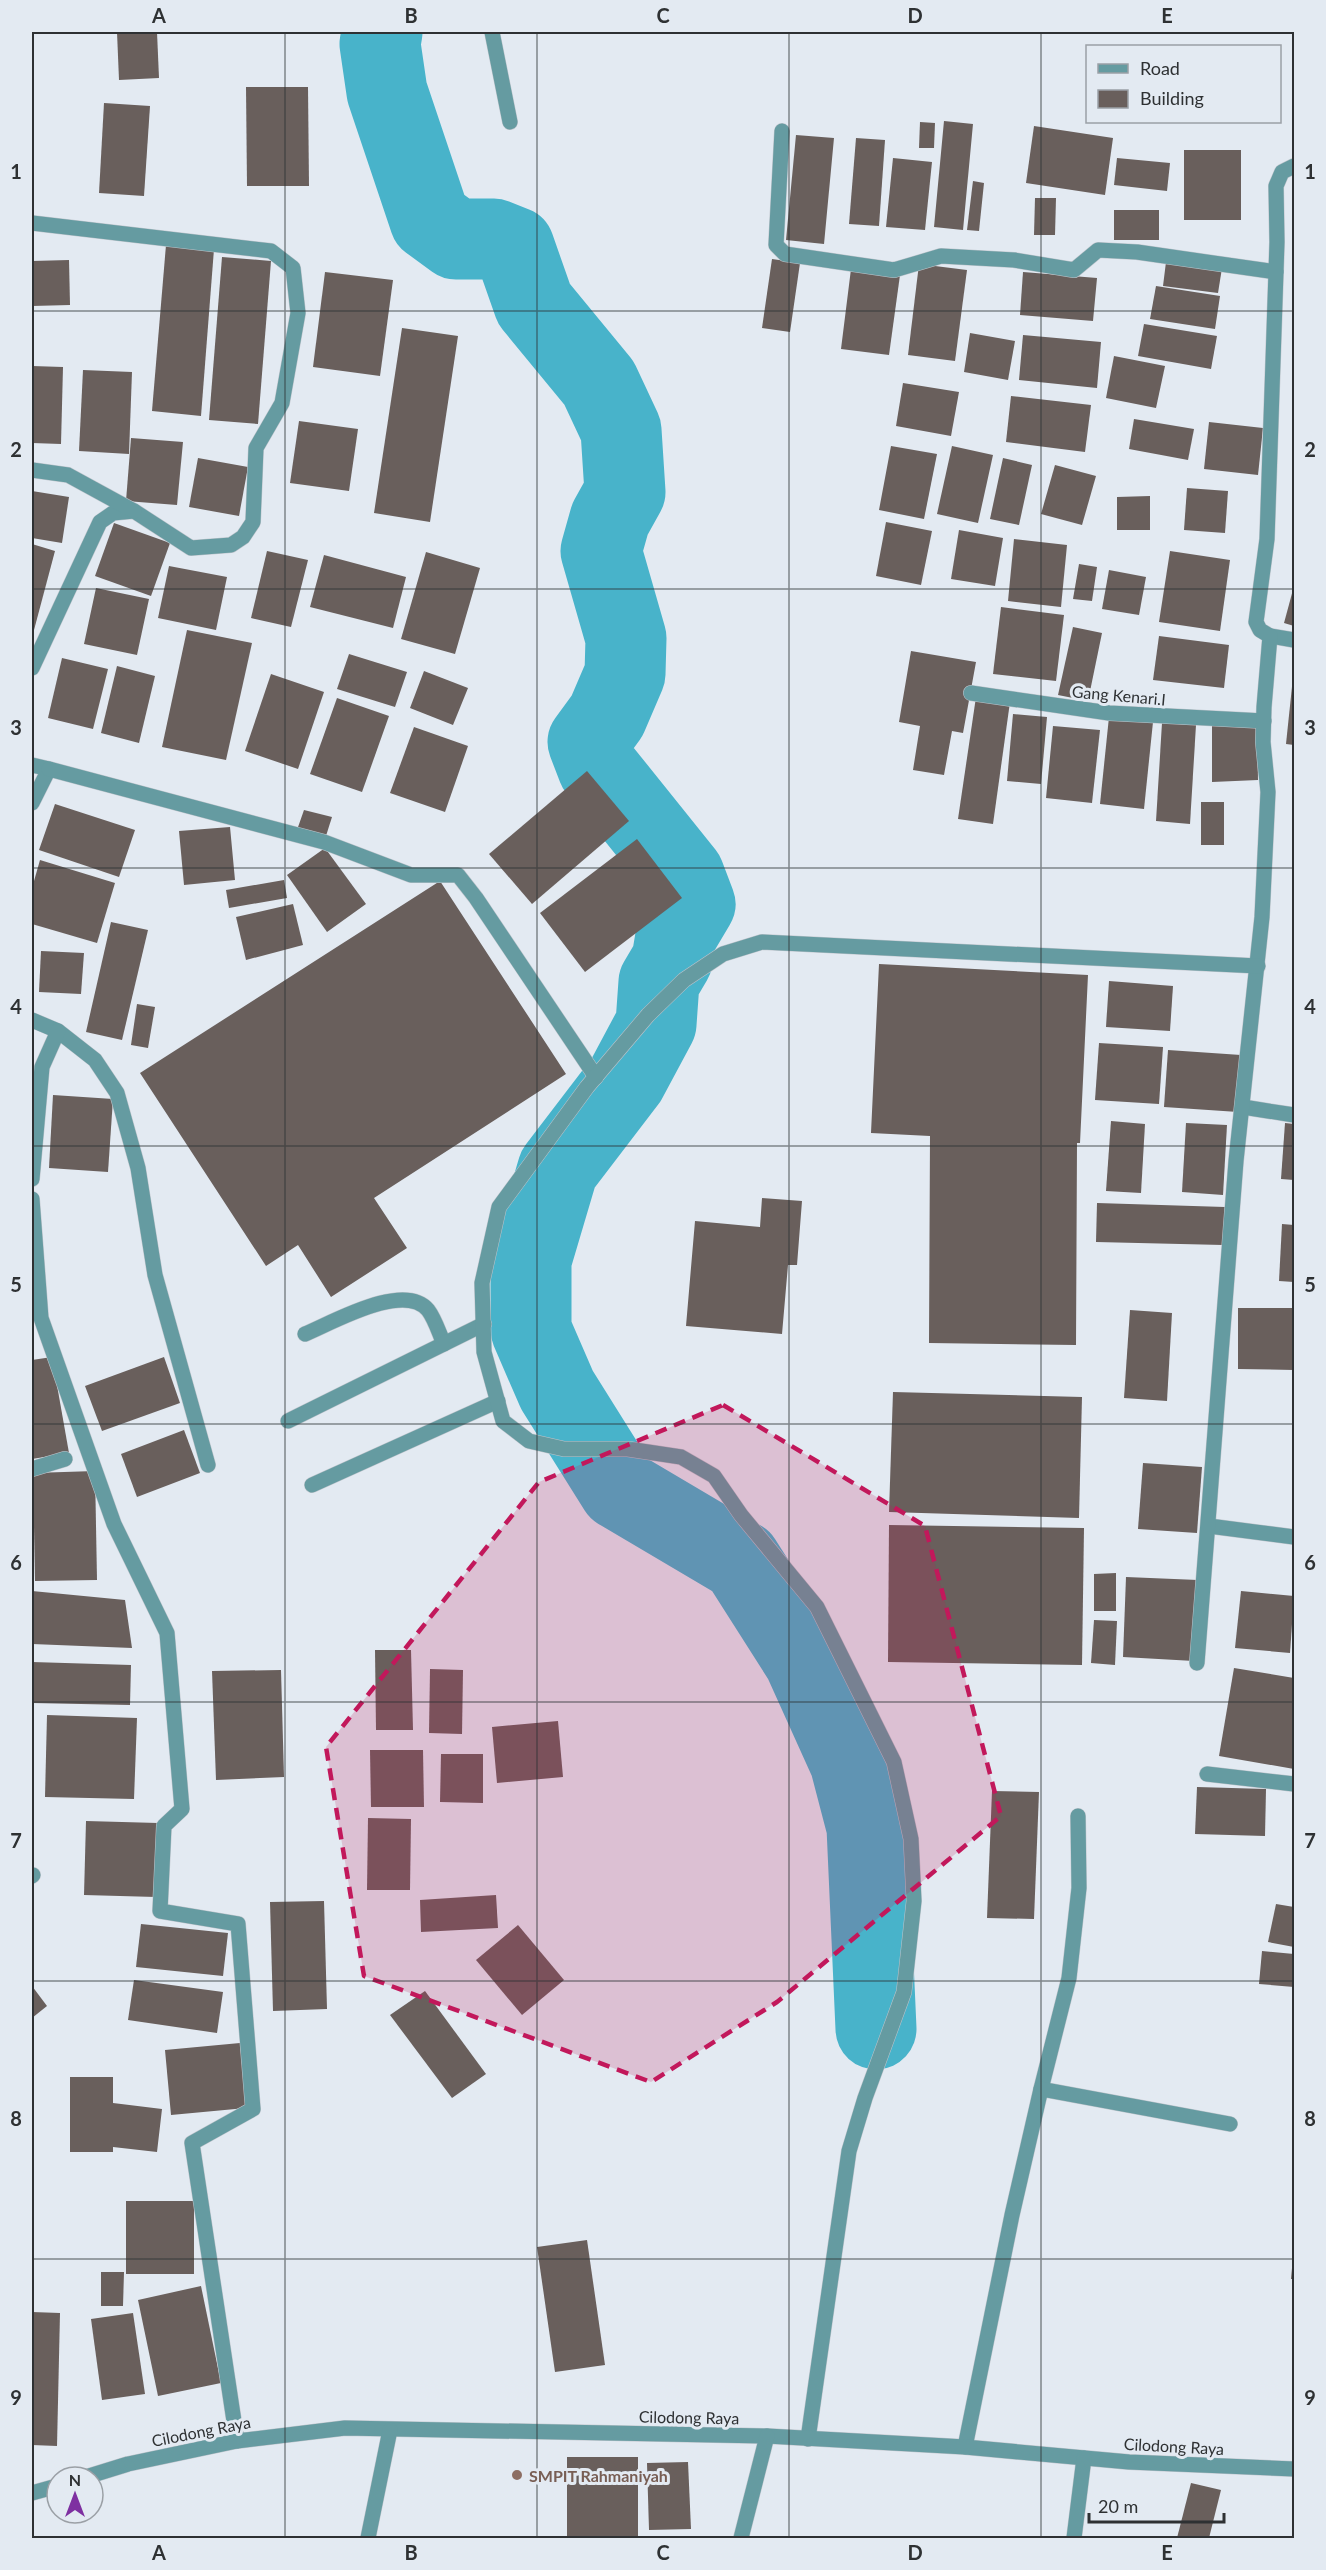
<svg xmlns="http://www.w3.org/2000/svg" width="1326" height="2570" font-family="Lato,sans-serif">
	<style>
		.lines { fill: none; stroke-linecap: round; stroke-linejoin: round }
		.river { stroke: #48b3ca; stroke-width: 81 }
		.building { fill: #695f5c }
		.minor-casing { stroke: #bfc5cc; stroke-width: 16 }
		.minor { stroke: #659ba1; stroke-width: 15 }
		.marked { fill: #c2185b; fill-opacity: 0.2; stroke: #c2185b; stroke-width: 4.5; stroke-dasharray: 12 8; stroke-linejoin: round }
		.grid { fill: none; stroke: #2e3133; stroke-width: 1.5; stroke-opacity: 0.55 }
		.education-dot { fill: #8d6e63; stroke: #e3eaf2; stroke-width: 2 }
		.labels { text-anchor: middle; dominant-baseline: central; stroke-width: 6; stroke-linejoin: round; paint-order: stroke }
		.street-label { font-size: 16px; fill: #2e3133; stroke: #e3eaf2 }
		.education-label { font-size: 16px; font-weight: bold; fill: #785e54; stroke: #e3eaf2; text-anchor: start }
		.neatline { fill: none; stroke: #2e3133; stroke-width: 2 }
		.grid-label { font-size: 20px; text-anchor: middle; font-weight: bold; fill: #2e3133 }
	</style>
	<rect width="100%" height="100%" fill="#e3eaf2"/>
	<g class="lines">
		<polyline class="river" points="382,32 380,44 387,92 430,220 456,239 494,239 514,247 534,304 599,383 621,430 625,492 610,519 601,551 626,638 625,674 607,716 588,742 598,768 684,875 695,904 676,936 672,960 659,982 656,1024 626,1080 558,1169 531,1260 531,1330 557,1390 619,1489 741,1561 804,1660 850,1762 867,1827 876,2029"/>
	</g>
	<g class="building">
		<polygon points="117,32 157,32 159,78 119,80"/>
		<polygon points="246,87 308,87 309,186 247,186"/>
		<polygon points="104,103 150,106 144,196 99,193"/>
		<polygon points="944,121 973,124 963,230 934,227"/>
		<polygon points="920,122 935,123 934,148 919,148"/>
		<polygon points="1034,126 1113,138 1105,195 1026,183"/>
		<polygon points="796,135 834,138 824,244 786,240"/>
		<polygon points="856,138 885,140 879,226 849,224"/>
		<rect x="1184" y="150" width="57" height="70"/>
		<polygon points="893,158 932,162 925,230 886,227"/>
		<polygon points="1117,158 1170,163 1167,191 1114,185"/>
		<polygon points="973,181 984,183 979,231 967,230"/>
		<polygon points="1035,198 1056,198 1055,235 1034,235"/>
		<rect x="1114" y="210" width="45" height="30"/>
		<polygon points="166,245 214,249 201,416 152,411"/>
		<polygon points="222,257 271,261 258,424 209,420"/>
		<polygon points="772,259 800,263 790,332 762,328"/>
		<polygon points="69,260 70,305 32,306 32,261"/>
		<polygon points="1166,262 1222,268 1218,293 1163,286"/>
		<polygon points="919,264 967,270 955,361 908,355"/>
		<polygon points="851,269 900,275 889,355 841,349"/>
		<polygon points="325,272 393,280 380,376 313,367"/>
		<polygon points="1023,272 1097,278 1093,321 1020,315"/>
		<polygon points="1156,286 1220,296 1215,329 1150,319"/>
		<polygon points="1144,324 1217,336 1211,369 1138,356"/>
		<polygon points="402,328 458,336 430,522 374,513"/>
		<polygon points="970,333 1015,341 1008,380 964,372"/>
		<polygon points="1023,335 1101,342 1097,388 1019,380"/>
		<polygon points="1114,356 1165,366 1156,408 1106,398"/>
		<polygon points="32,366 63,367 61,444 32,443"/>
		<polygon points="83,370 132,372 129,454 79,451"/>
		<polygon points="903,383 959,392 951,436 896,426"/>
		<polygon points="1011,396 1091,405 1085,452 1006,442"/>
		<polygon points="1134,419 1194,429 1188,460 1129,449"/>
		<polygon points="299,421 358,429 349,491 290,483"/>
		<polygon points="1209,422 1263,428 1258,475 1204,469"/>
		<polygon points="131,438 183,442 177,505 126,501"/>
		<polygon points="891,446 937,454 924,519 879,510"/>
		<polygon points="952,446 993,455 978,523 937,514"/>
		<polygon points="198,458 248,467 239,516 189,507"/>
		<polygon points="1003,458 1032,465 1019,525 990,519"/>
		<polygon points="1055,465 1096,476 1082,525 1041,514"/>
		<polygon points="1187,488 1228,491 1225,533 1184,530"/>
		<polygon points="32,491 69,497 62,543 32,538"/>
		<polygon points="1150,496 1150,530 1117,530 1117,497"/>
		<polygon points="886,522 932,531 921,585 876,576"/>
		<polygon points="114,523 170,543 151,596 95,576"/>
		<polygon points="959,530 1003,538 995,586 951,579"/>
		<polygon points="1014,539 1067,545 1061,607 1008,601"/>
		<polygon points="32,544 55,551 34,630 32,630"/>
		<polygon points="267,551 308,560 291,627 251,618"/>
		<polygon points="1170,551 1230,560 1220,631 1159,622"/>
		<polygon points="426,552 480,568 455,654 401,639"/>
		<polygon points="324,555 406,577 393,628 310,607"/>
		<polygon points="1079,564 1097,567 1092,601 1073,599"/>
		<polygon points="169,566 227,577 216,630 158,618"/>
		<polygon points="1109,570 1146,577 1139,615 1102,609"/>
		<polygon points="1294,586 1294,626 1284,623"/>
		<polygon points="96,588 149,599 137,655 84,644"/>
		<polygon points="1001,607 1064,615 1056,681 993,674"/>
		<polygon points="1073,627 1102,633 1088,701 1058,695"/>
		<polygon points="187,630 252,643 226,760 162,747"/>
		<polygon points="1159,636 1229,645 1224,688 1153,680"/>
		<polygon points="911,651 976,662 963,733 952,731 944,775 913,770 920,726 899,722"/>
		<polygon points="349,654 407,672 395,707 337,689"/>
		<polygon points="62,658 108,669 93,729 48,718"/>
		<polygon points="117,666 155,676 139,743 101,733"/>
		<polygon points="424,671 468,688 453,725 410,708"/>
		<polygon points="271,674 324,692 298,769 245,751"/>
		<polygon points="1293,677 1294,677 1294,745 1286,744"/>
		<polygon points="976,697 1010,702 993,824 958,819"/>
		<polygon points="337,698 389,716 362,792 310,774"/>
		<polygon points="1013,714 1047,717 1041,784 1007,781"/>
		<polygon points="1109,717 1153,722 1144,809 1100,804"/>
		<polygon points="1162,723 1196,725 1190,824 1156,821"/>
		<polygon points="1257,723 1258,780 1212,782 1212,724"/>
		<polygon points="1053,726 1100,730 1092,803 1046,798"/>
		<polygon points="414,727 468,746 445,812 390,793"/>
		<polygon points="587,771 629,821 532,904 489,854"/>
		<rect x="1201" y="802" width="23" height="43"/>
		<polygon points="55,804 135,830 119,877 39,850"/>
		<polygon points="304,810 332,817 325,839 297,830"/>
		<polygon points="230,827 235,880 184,885 179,831"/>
		<polygon points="637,839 682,898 585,972 540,913"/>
		<polygon points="325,848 366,904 327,932 287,875"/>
		<polygon points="40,860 115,883 97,943 32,924 32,888"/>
		<polygon points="284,880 287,898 229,908 226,890"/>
		<polygon points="440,881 566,1074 374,1198 407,1248 331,1297 298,1245 266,1266 140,1073"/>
		<polygon points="293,904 303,945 246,960 236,917"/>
		<polygon points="111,922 148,930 122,1040 86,1032"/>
		<polygon points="41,951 84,953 81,994 39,992"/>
		<polygon points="879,964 1088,975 1080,1143 1077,1143 1076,1345 929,1343 930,1136 871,1133"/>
		<polygon points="1109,981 1173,986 1170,1031 1106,1027"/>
		<polygon points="137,1004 155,1007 148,1048 131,1045"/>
		<polygon points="1099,1043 1163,1047 1159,1104 1095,1100"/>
		<polygon points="1168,1050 1241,1055 1238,1112 1164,1107"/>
		<polygon points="53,1095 113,1099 108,1172 49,1168"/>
		<polygon points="1111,1121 1145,1124 1141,1193 1106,1191"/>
		<polygon points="1186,1123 1227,1125 1223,1195 1182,1192"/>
		<polygon points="1285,1123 1294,1124 1294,1180 1281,1179"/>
		<polygon points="762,1198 802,1201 797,1265 788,1265 782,1334 686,1326 695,1221 760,1227"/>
		<polygon points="1097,1203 1225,1207 1223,1245 1096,1242"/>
		<polygon points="1282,1224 1294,1225 1294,1282 1279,1281"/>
		<polygon points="1238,1308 1294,1308 1294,1370 1238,1369"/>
		<polygon points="1130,1310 1172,1313 1167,1401 1124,1398"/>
		<polygon points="52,1357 69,1453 32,1459 32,1360"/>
		<polygon points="164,1357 180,1403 102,1431 85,1386"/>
		<polygon points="893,1392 1082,1397 1079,1518 889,1512"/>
		<polygon points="184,1430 200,1473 137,1497 121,1454"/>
		<polygon points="1143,1463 1202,1467 1197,1533 1138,1529"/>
		<polygon points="95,1471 97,1580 35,1581 33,1473"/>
		<polygon points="889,1525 1084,1528 1082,1665 888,1662"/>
		<polygon points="1116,1573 1116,1611 1094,1611 1094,1574"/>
		<polygon points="1126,1577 1198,1580 1194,1661 1123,1657"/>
		<polygon points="32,1591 125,1600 132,1648 32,1644"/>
		<polygon points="1241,1591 1294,1596 1290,1653 1235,1648"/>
		<polygon points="1094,1620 1117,1621 1115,1665 1091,1663"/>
		<polygon points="375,1650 411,1650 413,1730 376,1730"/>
		<polygon points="32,1662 131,1665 130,1705 32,1703"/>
		<polygon points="1234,1668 1294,1678 1294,1769 1219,1756"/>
		<polygon points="430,1669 463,1670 462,1734 429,1733"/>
		<polygon points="281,1670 284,1777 216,1780 212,1671"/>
		<polygon points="47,1715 137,1718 134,1799 45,1797"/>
		<polygon points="558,1721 563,1777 497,1783 492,1727"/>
		<polygon points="370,1750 423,1750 424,1807 371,1807"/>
		<polygon points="441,1754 483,1754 483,1803 440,1802"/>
		<polygon points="1197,1787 1266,1789 1265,1836 1195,1834"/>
		<polygon points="992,1791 1039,1792 1034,1919 987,1918"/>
		<polygon points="368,1818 411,1819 410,1890 367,1890"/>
		<polygon points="86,1821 158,1823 156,1897 84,1895"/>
		<polygon points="496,1895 498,1928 421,1932 420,1900"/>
		<polygon points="324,1901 327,2009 273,2011 270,1902"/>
		<polygon points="1276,1904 1294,1907 1294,1947 1268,1942"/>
		<polygon points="141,1924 228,1933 223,1976 136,1967"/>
		<polygon points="518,1925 564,1980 522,2015 476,1960"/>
		<polygon points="1262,1951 1294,1954 1294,1987 1259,1984"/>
		<polygon points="134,1980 223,1992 217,2033 128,2020"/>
		<polygon points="32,1986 47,2006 32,2018"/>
		<polygon points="425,1991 486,2074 452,2098 390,2015"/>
		<polygon points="240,2043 246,2108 171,2115 165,2050"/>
		<polygon points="70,2077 113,2077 113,2103 162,2109 157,2152 113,2147 113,2152 70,2152"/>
		<rect x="126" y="2201" width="68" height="73"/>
		<polygon points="587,2240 605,2365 555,2372 537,2247"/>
		<polygon points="1293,2257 1294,2257 1294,2279 1291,2279"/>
		<polygon points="101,2272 124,2272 123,2306 101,2306"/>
		<polygon points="201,2286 221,2383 158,2396 138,2300"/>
		<polygon points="32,2312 60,2313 57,2446 32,2445"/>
		<polygon points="133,2313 145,2394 102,2400 91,2319"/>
		<rect x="567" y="2457" width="71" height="81"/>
		<polygon points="688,2462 691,2529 649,2530 647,2463"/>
		<polygon points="1191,2483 1221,2490 1209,2538 1177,2538"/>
	</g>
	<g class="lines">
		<defs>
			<g id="minor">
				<polyline points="492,32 510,122"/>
				<polyline points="782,131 776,245 785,254 894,270 941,256 1014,260 1074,270 1098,250 1137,252 1276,272"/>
				<polyline points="32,223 271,251 293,268 298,313 282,403 256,448 253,522 243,537 231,545 191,548 134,511 113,513 100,522 32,668"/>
				<polyline points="32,470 68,475 134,511"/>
				<polyline points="1270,636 1294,640"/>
				<polyline points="971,693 1109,713 1264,721"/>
				<polyline points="32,765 49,769 32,803"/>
				<polyline points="49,769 324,842 411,875 458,875 476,898 596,1077"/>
				<polyline points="32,1020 58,1031 95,1060 117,1093 138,1168 155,1275 208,1465"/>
				<polyline points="1243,1107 1294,1115"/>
				<polyline points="32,1179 42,1067 58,1031"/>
				<polyline points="32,1199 41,1318 114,1524 167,1633 182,1809 164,1826 160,1911 238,1924 253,2109 192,2143 237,2441"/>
				<path d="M305,1334C332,1323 404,1281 428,1310C435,1319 439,1333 444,1344"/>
				<polyline points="288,1421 484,1324"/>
				<polyline points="32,1469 65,1459"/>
				<polyline points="312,1485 498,1401"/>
				<polyline points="1209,1526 1294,1537"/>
				<polyline points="1197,1663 1236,1161 1262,917 1268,792 1263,742 1264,707 1270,636 1260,630 1256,622 1267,539 1277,242 1276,186 1282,172 1294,166"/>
				<polyline points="1207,1774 1294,1784"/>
				<polyline points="32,1876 33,1875"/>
				<polyline points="1041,2089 1069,1978 1079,1888 1078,1816"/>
				<polyline points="808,2439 849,2151 865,2098 904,1992 914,1901 911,1839 894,1762 817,1607 741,1515 714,1476 681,1457 628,1449 564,1449 529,1441 503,1421 484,1352 482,1283 499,1207 587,1087 648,1015 684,980 723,954 762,942 1258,966"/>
				<polyline points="965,2447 1012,2215 1041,2089 1230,2124"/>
				<polyline points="86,2477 128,2464 237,2441 345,2428 767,2436 965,2447 1129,2462 1294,2469"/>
				<polyline points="32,2493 57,2486"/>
				<polyline points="368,2538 390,2430"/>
				<polyline points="741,2538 767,2436"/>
				<polyline points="1074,2538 1084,2458"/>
			</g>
		</defs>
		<use href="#minor" class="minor-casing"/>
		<use href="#minor" class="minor"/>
	</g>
	<path class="marked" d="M723,1405L925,1526L1001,1816L777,2002L651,2082L364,1976L326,1747L539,1482Z"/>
	<path class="grid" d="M285,32V2538M537,32V2538M789,32V2538M1041,32V2538M32,311H1294M32,589H1294M32,868H1294M32,1146H1294M32,1424H1294M32,1702H1294M32,1981H1294M32,2259H1294"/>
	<circle class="education-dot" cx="517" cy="2475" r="6"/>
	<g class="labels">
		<g class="street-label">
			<text transform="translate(1119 695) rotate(5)">Gang Kenari.I</text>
			<text transform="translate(689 2417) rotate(1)">Cilodong Raya</text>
			<text transform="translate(201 2431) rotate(-11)">Cilodong Raya</text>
			<text transform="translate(1174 2446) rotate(3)">Cilodong Raya</text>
		</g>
		<g class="education-label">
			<text x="529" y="2475">SMPIT Rahmaniyah</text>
		</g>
	</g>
	<rect width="1326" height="2570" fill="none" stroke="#e3eaf2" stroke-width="66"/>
	<rect x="1086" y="45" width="195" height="78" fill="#e3eaf2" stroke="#9ba0a6" stroke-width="1.5"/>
	<rect x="1098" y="64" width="30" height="9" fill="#659ba1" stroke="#9ba0a6" stroke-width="1.5"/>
	<text x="1140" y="75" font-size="18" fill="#2e3133">Road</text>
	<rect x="1098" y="90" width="30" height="18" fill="#695f5c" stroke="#9ba0a6" stroke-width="1.5"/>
	<text x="1140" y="105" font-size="18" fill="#2e3133">Building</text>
	<g transform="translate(75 2495)"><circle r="28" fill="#e3eaf2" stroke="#9ba0a6" stroke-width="1.5"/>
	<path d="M0-4.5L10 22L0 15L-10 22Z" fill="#7e30a1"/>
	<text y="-9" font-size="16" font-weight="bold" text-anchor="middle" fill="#2e3133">N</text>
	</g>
	<path d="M1089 2513v9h135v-9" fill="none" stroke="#2e3133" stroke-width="3"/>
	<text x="1098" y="2513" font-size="18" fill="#2e3133" stroke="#e3eaf2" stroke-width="4.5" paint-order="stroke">20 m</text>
	<rect x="33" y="33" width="1260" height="2504" class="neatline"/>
	<g class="grid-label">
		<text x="159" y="23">A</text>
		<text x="411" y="23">B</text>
		<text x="663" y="23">C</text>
		<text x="915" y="23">D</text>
		<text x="1167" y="23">E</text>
		<text x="16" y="179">1</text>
		<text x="1310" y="179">1</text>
		<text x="16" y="457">2</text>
		<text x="1310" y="457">2</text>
		<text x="16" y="735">3</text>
		<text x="1310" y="735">3</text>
		<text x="16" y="1014">4</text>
		<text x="1310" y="1014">4</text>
		<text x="16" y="1292">5</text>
		<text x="1310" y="1292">5</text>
		<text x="16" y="1570">6</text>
		<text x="1310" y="1570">6</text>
		<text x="16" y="1848">7</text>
		<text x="1310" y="1848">7</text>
		<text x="16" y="2126">8</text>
		<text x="1310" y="2126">8</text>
		<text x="16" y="2405">9</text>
		<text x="1310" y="2405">9</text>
		<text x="159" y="2560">A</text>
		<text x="411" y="2560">B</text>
		<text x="663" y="2560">C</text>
		<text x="915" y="2560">D</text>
		<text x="1167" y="2560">E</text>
	</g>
</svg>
